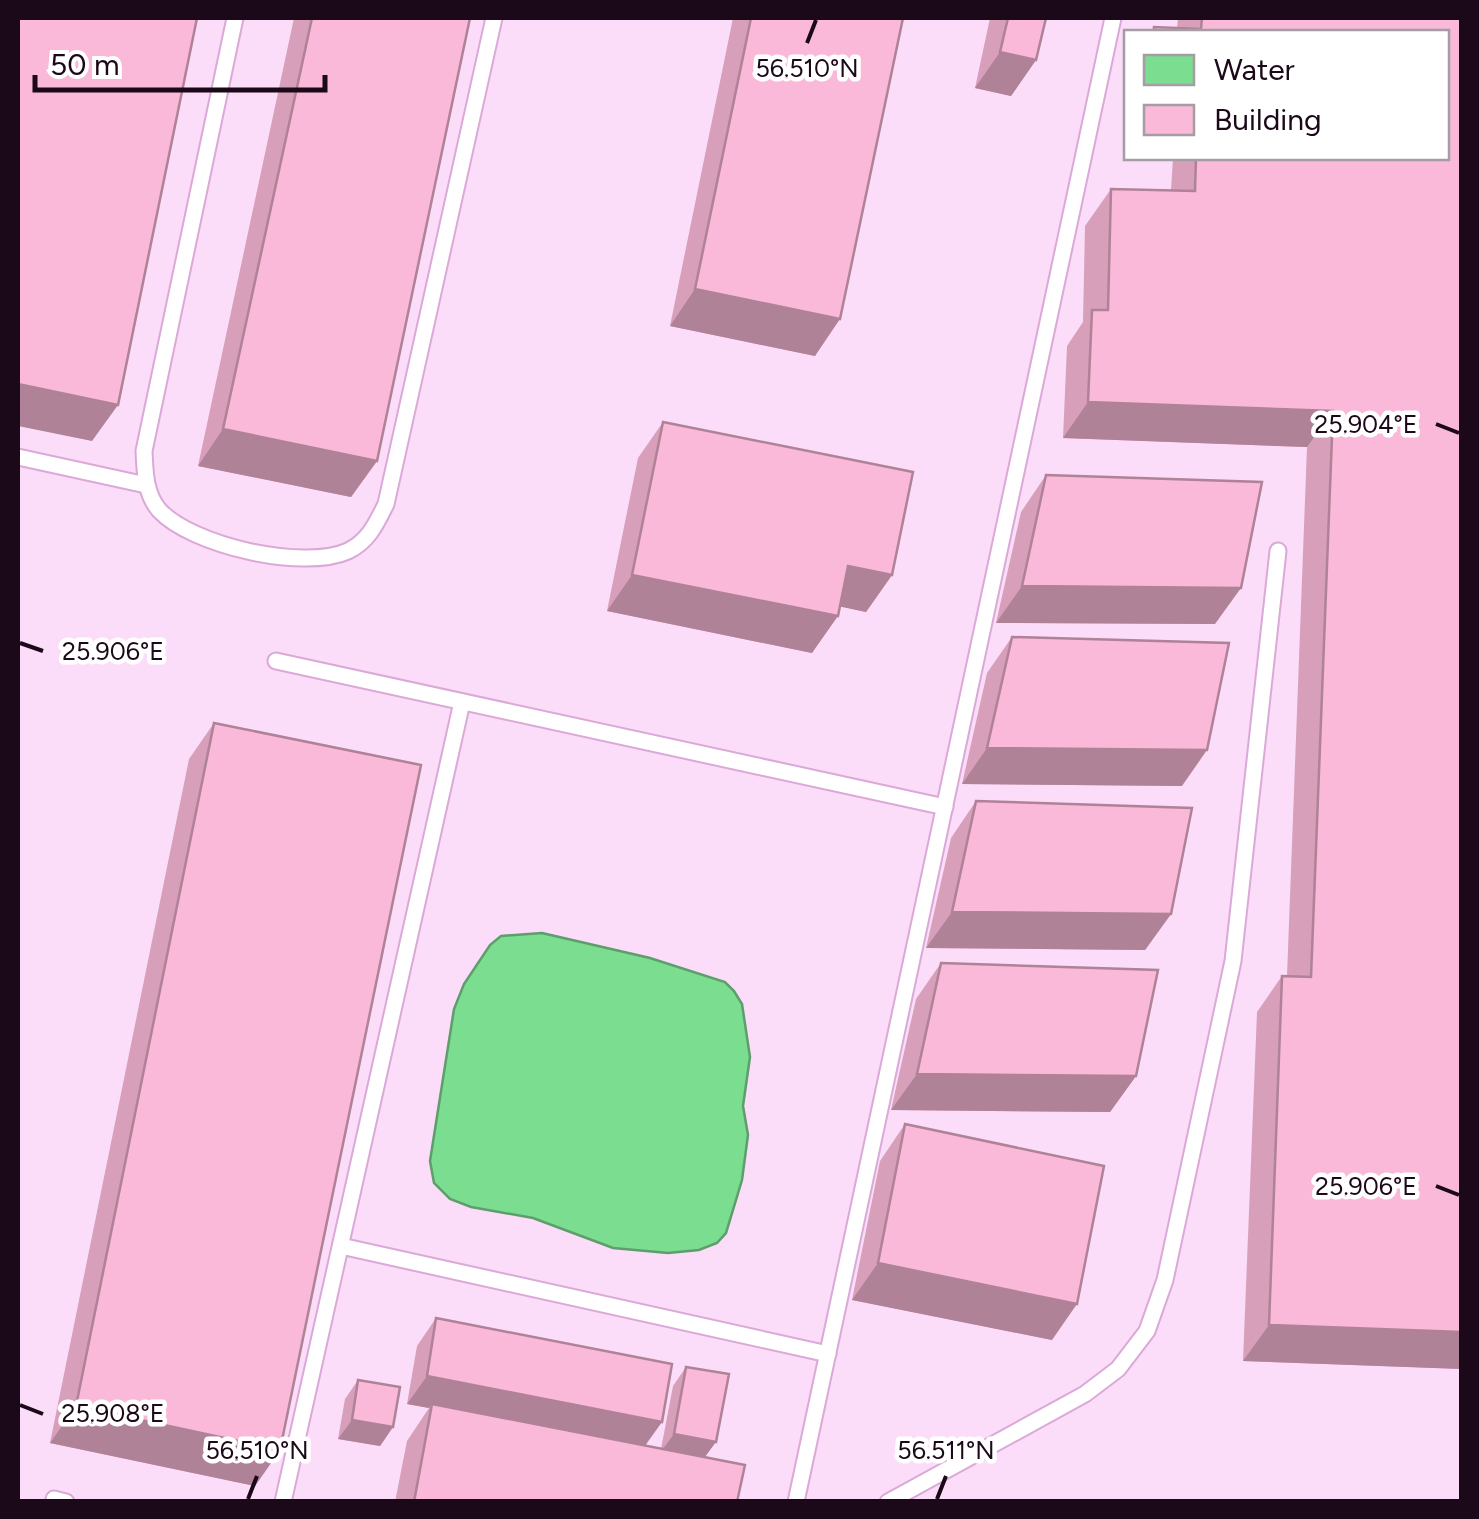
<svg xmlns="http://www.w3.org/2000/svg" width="1479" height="1519" font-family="Figtree,sans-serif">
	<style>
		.water { fill: #7bdd8f; stroke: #5e9d6c; stroke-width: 2.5 }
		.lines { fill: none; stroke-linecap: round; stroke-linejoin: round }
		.service-casing { stroke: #dba9d7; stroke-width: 19 }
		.service { stroke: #fff; stroke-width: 15 }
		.wall { fill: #d79fba }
		.shaded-wall { fill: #af8297 }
		.building { fill: #fab9d8; stroke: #af8297; stroke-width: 2.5 }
		.ticks { fill: none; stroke: #1b091a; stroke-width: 4 }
		.ticks-label { font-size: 25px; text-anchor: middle; fill: #1b091a; stroke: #fff; stroke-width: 9; stroke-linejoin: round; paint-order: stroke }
	</style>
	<rect width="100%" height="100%" fill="#fcddf9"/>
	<polygon class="water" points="542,933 650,958 725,982 734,991 742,1004 750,1057 743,1106 748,1135 742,1180 726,1233 717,1243 699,1250 668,1253 613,1248 533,1218 471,1207 450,1199 434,1183 430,1161 454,1009 464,984 490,945 501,936"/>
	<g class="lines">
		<defs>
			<g id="service">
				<path d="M235,18L144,451C145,472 145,493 159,510C192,546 304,571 348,551C369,541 377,522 386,504L494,18"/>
				<polyline points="18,457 146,485"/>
				<polyline points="276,661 945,807"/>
				<polyline points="341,1246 828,1354"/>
				<polyline points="54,1499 66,1502"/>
				<polyline points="283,1502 462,702"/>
				<polyline points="796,1502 1113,18"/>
				<polyline points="888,1502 1085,1394 1118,1369 1147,1331 1165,1280 1233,961 1278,551"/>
			</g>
		</defs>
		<use href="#service" class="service-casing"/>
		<use href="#service" class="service"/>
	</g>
	<g class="wall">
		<polygon points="294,18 470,18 377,461 351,497 198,466"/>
		<polygon points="733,18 903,18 815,356 670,326"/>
		<polygon points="990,18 1046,18 1036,60 1011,96 975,88"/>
		<polygon points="1178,18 1462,18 1462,1369 1243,1361 1257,1012 1282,976 1287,976 1307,447 1063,438 1067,346 1083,322 1085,226 1111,189 1171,190 1173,158 1446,158 1446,32 1150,32 1154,27 1177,28"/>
		<polygon points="663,422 892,575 866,612 840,606 812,653 607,611 638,458"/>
		<polygon points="1046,475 1215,624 996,623 1021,512"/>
		<polygon points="1012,637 1182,786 962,784 987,673"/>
		<polygon points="214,723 280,1450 255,1486 50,1443 189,759"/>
		<polygon points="976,801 1171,914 1145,950 926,948 951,838"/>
		<polygon points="941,963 1136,1076 1110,1112 891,1110 916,999"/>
		<polygon points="905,1124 1052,1340 852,1300 880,1161"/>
		<polygon points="436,1318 645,1446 661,1449 673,1386 686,1367 705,1457 737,1502 395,1502 407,1441 429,1408 407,1404 417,1346"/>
		<polygon points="358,1380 393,1427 380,1446 338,1439 345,1399"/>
	</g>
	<g class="shaded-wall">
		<polygon points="1000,52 1036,60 1011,96 975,88"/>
		<polygon points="695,289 840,319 815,356 670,326"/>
		<polygon points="18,384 118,405 92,441 18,426"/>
		<polygon points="1088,402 1333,411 1307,447 1063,438"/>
		<polygon points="223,429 377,461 351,497 198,466"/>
		<polygon points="848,566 892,575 866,612 823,603"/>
		<polygon points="632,575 838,616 812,653 607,611"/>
		<polygon points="1022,586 1241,588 1215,624 996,623"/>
		<polygon points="987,748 1207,750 1182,786 962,784"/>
		<polygon points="952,912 1171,914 1145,950 926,948"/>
		<polygon points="917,1074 1136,1076 1110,1112 891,1110"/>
		<polygon points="878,1263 1077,1304 1052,1340 852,1300"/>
		<polygon points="1269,1325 1462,1332 1462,1369 1243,1361"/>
		<polygon points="427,1376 662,1422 642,1450 432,1404 429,1408 407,1404"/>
		<polygon points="76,1406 280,1450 255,1486 50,1443"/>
		<polygon points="352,1420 393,1427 380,1446 338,1439"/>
		<polygon points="674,1434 716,1442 702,1461 660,1453"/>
	</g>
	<g class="building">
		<polygon points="18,18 197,18 118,405 18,384"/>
		<polygon points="312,18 470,18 377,461 223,429"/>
		<polygon points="751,18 903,18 840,319 695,289"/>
		<polygon points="1008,18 1046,18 1036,60 1000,52"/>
		<polygon points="1202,18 1462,18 1462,1332 1269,1325 1282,976 1311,977 1333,411 1088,402 1092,310 1108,310 1111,189 1195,191 1196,158 1446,158 1446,32 1154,32 1154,27 1201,29"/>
		<polygon points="663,422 913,472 892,575 848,566 838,616 632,575"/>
		<polygon points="1046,475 1262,482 1241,588 1022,586"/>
		<polygon points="1012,637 1229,643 1207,750 987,748"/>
		<polygon points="214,723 421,765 280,1450 76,1406"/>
		<polygon points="976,801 1192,808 1171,914 952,912"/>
		<polygon points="941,963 1158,970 1136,1076 917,1074"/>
		<polygon points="905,1124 1104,1166 1077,1304 878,1263"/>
		<polygon points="436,1318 672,1364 662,1422 427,1376"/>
		<polygon points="686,1367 729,1374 716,1442 674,1434"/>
		<polygon points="358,1380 400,1387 393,1427 352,1420"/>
		<polygon points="432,1404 745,1465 737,1502 414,1502"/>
	</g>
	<path class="ticks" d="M807,43L816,20M1436,424L1459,433M20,643L43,651M1436,1186L1459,1195M20,1405L43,1414M248,1499L257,1476M937,1499L946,1476"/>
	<g class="ticks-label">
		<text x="807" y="77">56.510°N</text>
		<text x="1366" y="433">25.904°E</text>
		<text x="113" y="660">25.906°E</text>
		<text x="1366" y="1195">25.906°E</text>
		<text x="113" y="1422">25.908°E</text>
		<text x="257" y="1459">56.510°N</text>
		<text x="946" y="1459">56.511°N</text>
	</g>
	<rect width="1479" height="1519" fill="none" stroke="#1b091a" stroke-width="40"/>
	<rect x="1124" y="30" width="325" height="130" fill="#ffffff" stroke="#a49da3" stroke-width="2.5"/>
	<rect x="1144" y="55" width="50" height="30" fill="#7bdd8f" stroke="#a49da3" stroke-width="2.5"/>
	<text x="1214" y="80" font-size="30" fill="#1b091a">Water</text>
	<rect x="1144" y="105" width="50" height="30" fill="#fab9d8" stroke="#a49da3" stroke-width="2.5"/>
	<text x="1214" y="130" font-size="30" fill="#1b091a">Building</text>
	<path d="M35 75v15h290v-15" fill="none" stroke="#1b091a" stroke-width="5"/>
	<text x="50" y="75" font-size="30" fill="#1b091a" stroke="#ffffff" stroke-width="8" paint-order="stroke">50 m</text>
</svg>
